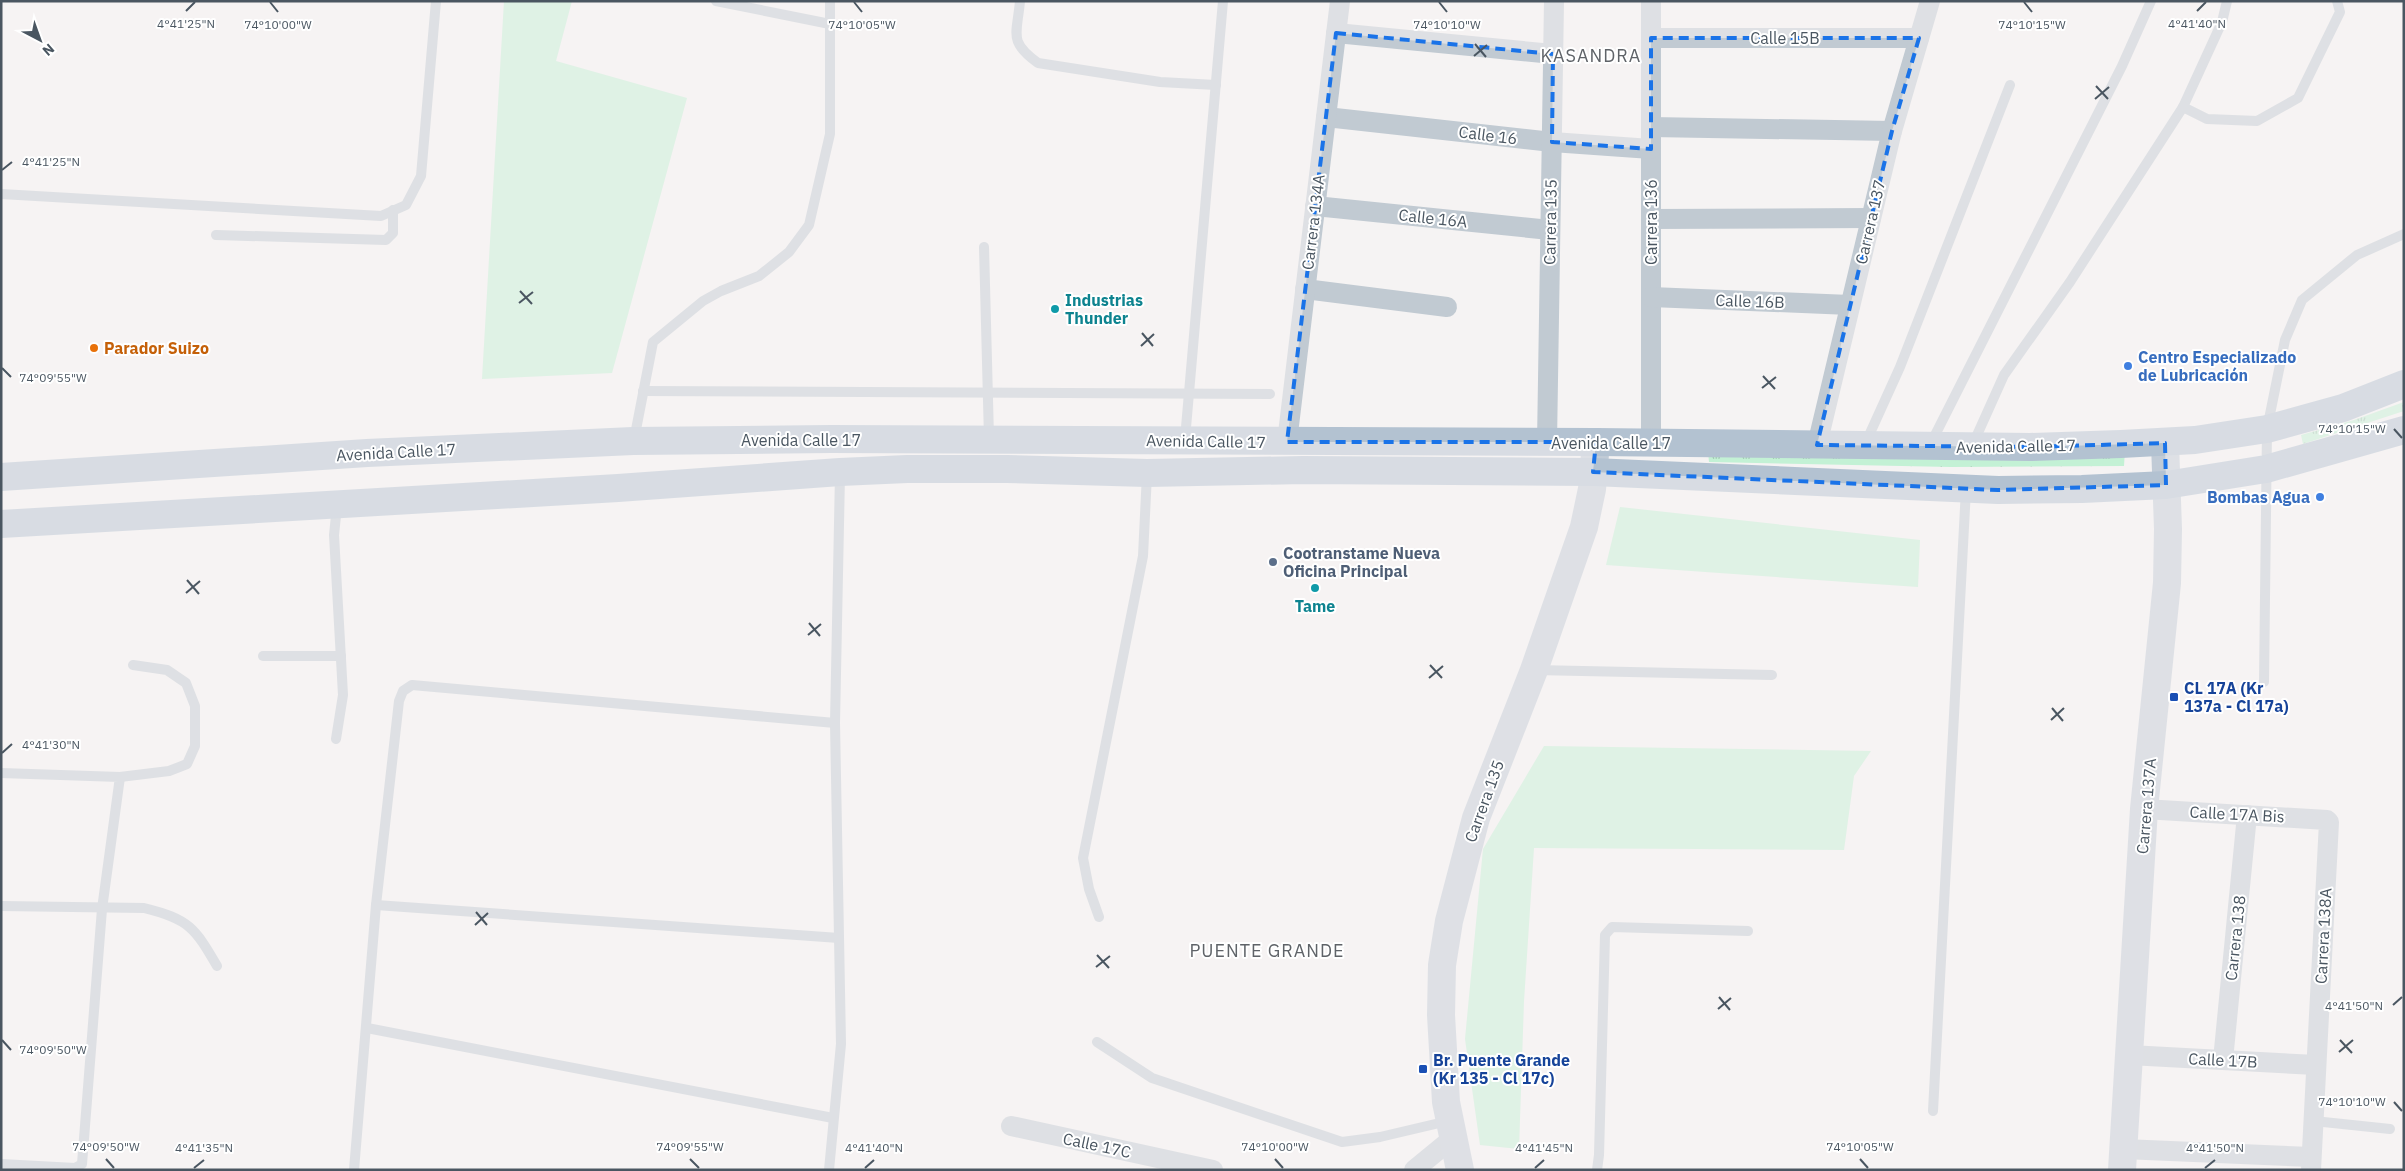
<svg xmlns="http://www.w3.org/2000/svg" width="2405" height="1171" font-family="'IBM Plex Sans',sans-serif">
	<style>
		.grass { fill: url(#grass-tufts) }
		.park { fill: #c3f1d5 }
		.lines { fill: none; stroke-linecap: round; stroke-linejoin: round }
		.lane { stroke: #c1cad2; stroke-width: 10 }
		.street { stroke: #c1cad2; stroke-width: 20 }
		.secondary { stroke: #c1cbd6; stroke-width: 28 }
		.primary { stroke: #b3c2d1; stroke-width: 28 }
		.marked { fill: none; stroke: #1a73e8; stroke-width: 4; stroke-dasharray: 10 6; stroke-linejoin: round }
		.ticks { fill: none; stroke: #4a5661; stroke-width: 2 }
		.culture-dot { fill: #0f9aa8; stroke: #fff; stroke-width: 2 }
		.food-dot { fill: #e8710a; stroke: #fff; stroke-width: 2 }
		.shop-dot { fill: #3f7fe0; stroke: #fff; stroke-width: 2 }
		.service-dot { fill: #5c6f8a; stroke: #fff; stroke-width: 2 }
		.transit-dot { fill: #1a4fb4; stroke: #fff; stroke-width: 2 }
		.labels { text-anchor: middle; dominant-baseline: central; stroke-width: 4; stroke-linejoin: round; paint-order: stroke }
		.street-label { font-size: 16px; fill: #4a5661; stroke: #fff }
		.culture-label { font-size: 16px; font-weight: bold; fill: #0d838f; stroke: #fff; text-anchor: start }
		.food-label { font-size: 16px; font-weight: bold; fill: #c56008; stroke: #fff; text-anchor: start }
		.shop-label { font-size: 16px; font-weight: bold; fill: #366cbe; stroke: #fff; text-anchor: start }
		.service-label { font-size: 16px; font-weight: bold; fill: #4e5e75; stroke: #fff; text-anchor: start }
		.transit-label { font-size: 16px; font-weight: bold; fill: #164399; stroke: #fff; text-anchor: start }
		.neighbourhood-label { font-size: 18px; letter-spacing: 1px; fill: #5f6368; stroke: #fff }
		.ticks-label { font-size: 12px; text-anchor: middle; fill: #4a5661; stroke: #fff; stroke-width: 4; stroke-linejoin: round; paint-order: stroke }
	</style>
	<defs>
		<pattern id="grass-tufts" width="24" height="20" patternUnits="userSpaceOnUse" patternTransform="scale(1.25)"><rect width="24" height="20" fill="#c3f1d5"/><path d="M3 7l-1-3M5 7V3M7 7l1-3M15 17l-1-3M17 17v-4M19 17l1-3" fill="none" stroke="#a0c6b0"/></pattern>
	</defs>
	<rect width="100%" height="100%" fill="#f5f3f3"/>
	<g class="grass">
		<polygon points="2404,402 2404,411 2303,444 2301,435 2354,420"/>
		<polygon points="2125,450 2124,466 1951,467 1709,462 1708,452"/>
	</g>
	<g class="park">
		<polygon points="504,1 572,1 556,61 687,98 612,373 482,379"/>
		<polygon points="1620,507 1920,540 1918,587 1606,565"/>
		<polygon points="1544,746 1871,751 1854,776 1844,850 1534,848 1524,1001 1519,1149 1480,1145 1465,1039 1483,849"/>
	</g>
	<g class="lines">
		<g class="lane">
			<polyline points="716,1 830,24"/>
			<path d="M1020,1C1017,35 1008,41 1038,63L1160,82L1216,85"/>
			<polyline points="2183,107 2222,22 2227,1"/>
			<polyline points="1,194 381,216 406,205 421,176 436,1"/>
			<polyline points="216,235 386,240 393,233 393,210"/>
			<polyline points="984,247 989,438"/>
			<polyline points="643,391 1270,394"/>
			<polyline points="1185,439 1223,1"/>
			<polyline points="634,440 653,342 703,301 721,291 759,276 789,252 809,225 830,134 830,1"/>
			<polyline points="1866,442 1900,367 2010,85"/>
			<polyline points="1931,443 2122,66 2151,1"/>
			<polyline points="1973,444 2004,375 2070,282 2183,107 2207,119 2257,121 2298,98 2340,12 2337,1"/>
			<polyline points="263,656 341,656"/>
			<polyline points="1535,670 1772,675"/>
			<polyline points="2264,682 2267,429 2285,340 2302,300 2357,255 2404,234"/>
			<polyline points="336,739 343,695 334,535 337,506"/>
			<polyline points="1,773 120,777 102,909 82,1164 75,1168 1,1164"/>
			<polyline points="120,777 169,771 187,764 195,746 195,706 186,683 167,670 133,665"/>
			<polyline points="376,905 839,938"/>
			<path d="M1,906L144,908C189,919 195,928 217,966"/>
			<polyline points="1099,917 1089,889 1083,858 1143,556 1147,474"/>
			<polyline points="367,1028 833,1118"/>
			<polyline points="1097,1042 1152,1078 1342,1142 1380,1137 1448,1121"/>
			<polyline points="1933,1111 1966,489"/>
			<polyline points="2314,1121 2390,1129"/>
			<polyline points="354,1170 376,905 399,701 403,691 412,685 835,723"/>
			<polyline points="829,1170 841,1044 835,723 840,474"/>
			<polyline points="1597,1170 1599,1155 1605,935 1612,927 1748,931"/>
		</g>
		<g class="street">
			<polyline points="1651,1 1651,443"/>
			<polyline points="1336,33 1553,54"/>
			<polyline points="1651,38 1919,38"/>
			<polyline points="1326,117 1552,142 1651,149"/>
			<polyline points="1651,127 1892,131"/>
			<polyline points="1315,206 1550,230"/>
			<polyline points="1651,219 1871,218"/>
			<polyline points="1305,289 1447,307"/>
			<polyline points="1651,297 1850,305"/>
			<polyline points="1287,442 1340,1"/>
			<polyline points="1547,443 1554,1"/>
			<polyline points="1817,445 1892,131 1930,1"/>
			<polyline points="2144,809 2327,820 2329,822 2311,1170"/>
			<polyline points="2129,1055 2316,1065"/>
			<polyline points="2223,1060 2247,815"/>
			<polyline points="1011,1126 1213,1170"/>
			<polyline points="2123,1149 2311,1157"/>
			<polyline points="1414,1170 1453,1138"/>
		</g>
		<g class="secondary">
			<polyline points="1460,1170 1446,1102 1441,1015 1442,965 1449,921 1476,818 1534,670 1584,527 1592,489 1596,442"/>
			<polyline points="2122,1170 2144,809 2167,583 2168,529 2165,443"/>
		</g>
		<g class="primary">
			<polyline points="1,477 367,453 633,441 831,439 1596,442 2030,447 2121,444 2195,440 2267,429 2343,408 2404,384"/>
			<polyline points="1,524 618,488 840,472 907,469 1007,469 1147,473 1303,470 1593,472 1998,490 2082,489 2166,485 2266,469 2404,430"/>
		</g>
	</g>
	<path d="M0 0H2405V1171H0ZM1336,33L1553,54L1552,142L1651,149V38H1919L1892,131L1817,445L2030,447L2165,443L2166,485L1998,490L1593,472L1596,442H1287Z" fill="#f5f3f3" fill-opacity=".55" fill-rule="evenodd"/>
	<path class="marked" d="M1336,33L1553,54L1552,142L1651,149V38H1919L1892,131L1817,445L2030,447L2165,443L2166,485L1998,490L1593,472L1596,442H1287Z"/>
	<path class="ticks" d="M270,2L278,12M854,2L862,12M1439,2L1447,12M2024,2L2032,12M186,11L195,2M2197,11L2206,2M1475,44L1486,57M1474,56L1487,45M2096,86L2108,99M2095,99L2109,87M2,170L12,162M520,291L532,304M519,303L533,292M1142,333L1153,346M1141,346L1154,334M2,368L11,377M1763,376L1775,389M1762,388L1776,377M2394,429L2402,438M187,580L199,594M186,593L200,581M809,623L820,636M808,635L821,624M1430,665L1442,678M1429,678L1443,666M2052,708L2063,721M2051,720L2064,708M2,753L12,744M476,912L487,925M475,925L488,913M1097,955L1109,968M1096,967L1110,956M1719,997L1730,1010M2393,1005L2402,997M1718,1009L1731,998M2,1040L11,1050M2340,1040L2352,1053M2339,1052L2353,1040M2394,1102L2402,1111M106,1159L114,1168M690,1159L699,1168M1275,1159L1283,1168M1860,1159L1868,1168M194,1168L204,1160M865,1168L874,1160M1535,1168L1544,1160M2205,1168L2215,1160"/>
	<g class="culture-dot">
		<circle cx="1055" cy="309" r="5"/>
		<circle cx="1315" cy="588" r="5"/>
	</g>
	<circle class="food-dot" cx="94" cy="348" r="5"/>
	<g class="shop-dot">
		<circle cx="2128" cy="366" r="5"/>
		<circle cx="2320" cy="497" r="5"/>
	</g>
	<circle class="service-dot" cx="1273" cy="562" r="5"/>
	<g class="transit-dot">
		<rect x="2169" y="692" width="10" height="10" rx="2.5"/>
		<rect x="1418" y="1064" width="10" height="10" rx="2.5"/>
	</g>
	<g class="labels">
		<g class="street-label">
			<text x="1785" y="38">Calle 15B</text>
			<text transform="translate(1488 135) rotate(7)">Calle 16</text>
			<text transform="translate(1433 218) rotate(6)">Calle 16A</text>
			<text transform="translate(1313 222) rotate(-83)">Carrera 134A</text>
			<text transform="translate(1550 222) rotate(-89)">Carrera 135</text>
			<text transform="translate(1651 222) rotate(-90)">Carrera 136</text>
			<text transform="translate(1870 222) rotate(-77)">Carrera 137</text>
			<text transform="translate(1750 301) rotate(2)">Calle 16B</text>
			<text x="801" y="440">Avenida Calle 17</text>
			<text transform="translate(1206 441) rotate(1)">Avenida Calle 17</text>
			<text x="1611" y="443">Avenida Calle 17</text>
			<text transform="translate(2016 446) rotate(-1)">Avenida Calle 17</text>
			<text transform="translate(396 452) rotate(-3)">Avenida Calle 17</text>
			<text transform="translate(1484 801) rotate(-70)">Carrera 135</text>
			<text transform="translate(2146 806) rotate(-85)">Carrera 137A</text>
			<text transform="translate(2237 814) rotate(3)">Calle 17A Bis</text>
			<text transform="translate(2323 936) rotate(-87)">Carrera 138A</text>
			<text transform="translate(2235 938) rotate(-84)">Carrera 138</text>
			<text transform="translate(2223 1060) rotate(3)">Calle 17B</text>
			<text transform="translate(1097 1145) rotate(12)">Calle 17C</text>
		</g>
		<g class="culture-label">
			<text x="1065" y="300">Industrias<tspan x="1065" dy="18">Thunder</tspan></text>
			<text x="1315" y="606" text-anchor="middle">Tame</text>
		</g>
		<g class="food-label">
			<text x="104" y="348">Parador Suizo</text>
		</g>
		<g class="shop-label">
			<text x="2138" y="357">Centro Especializado<tspan x="2138" dy="18">de Lubricación</tspan></text>
			<text x="2310" y="497" text-anchor="end">Bombas Agua</text>
		</g>
		<g class="service-label">
			<text x="1283" y="553">Cootranstame Nueva<tspan x="1283" dy="18">Oficina Principal</tspan></text>
		</g>
		<g class="transit-label">
			<text x="2184" y="688">CL 17A (Kr<tspan x="2184" dy="18">137a - Cl 17a)</tspan></text>
			<text x="1433" y="1060">Br. Puente Grande<tspan x="1433" dy="18">(Kr 135 - Cl 17c)</tspan></text>
		</g>
		<g class="neighbourhood-label">
			<text x="1591" y="55">KASANDRA</text>
			<text x="1267" y="950">PUENTE GRANDE</text>
		</g>
	</g>
	<g class="ticks-label">
		<text x="186" y="28">4°41'25"N</text>
		<text x="2197" y="28">4°41'40"N</text>
		<text x="278" y="29">74°10'00"W</text>
		<text x="862" y="29">74°10'05"W</text>
		<text x="1447" y="29">74°10'10"W</text>
		<text x="2032" y="29">74°10'15"W</text>
		<text x="51" y="166">4°41'25"N</text>
		<text x="53" y="382">74°09'55"W</text>
		<text x="2352" y="433">74°10'15"W</text>
		<text x="51" y="749">4°41'30"N</text>
		<text x="2354" y="1010">4°41'50"N</text>
		<text x="53" y="1054">74°09'50"W</text>
		<text x="2352" y="1106">74°10'10"W</text>
		<text x="106" y="1151">74°09'50"W</text>
		<text x="690" y="1151">74°09'55"W</text>
		<text x="1275" y="1151">74°10'00"W</text>
		<text x="1860" y="1151">74°10'05"W</text>
		<text x="204" y="1152">4°41'35"N</text>
		<text x="874" y="1152">4°41'40"N</text>
		<text x="1544" y="1152">4°41'45"N</text>
		<text x="2215" y="1152">4°41'50"N</text>
	</g>
	<rect width="2405" height="1171" fill="none" stroke="#4a5661" stroke-width="5"/>
	<g transform="translate(40 40) rotate(139)" stroke="#ffffff" stroke-width="4" paint-order="stroke">
	<path d="M0-4L9 19L0 12L-9 19Z" fill="#4a5661"/>
	<text y="-8" font-size="14" font-weight="bold" text-anchor="middle" fill="#4a5661">N</text>
	</g>
</svg>
